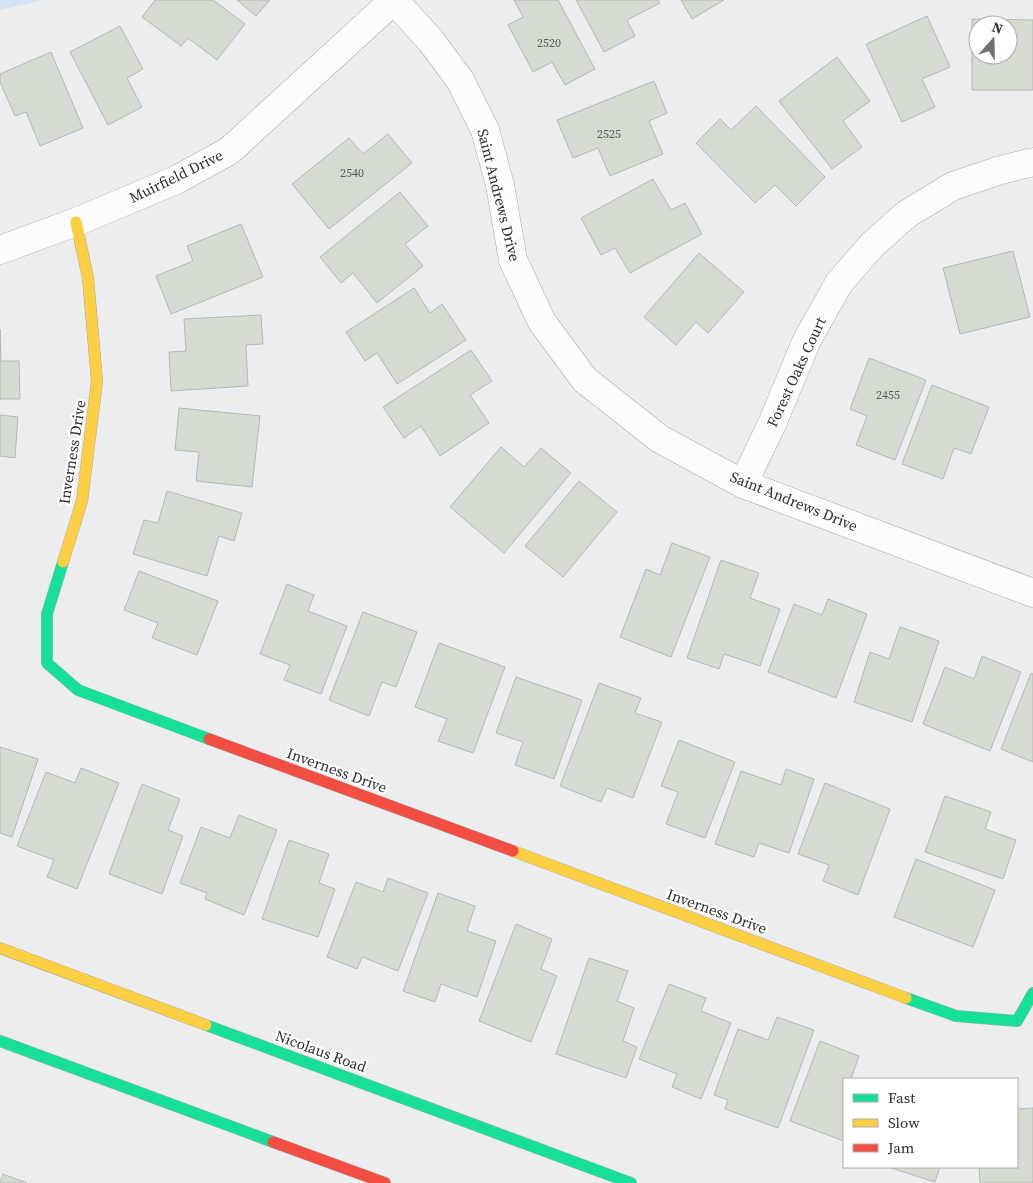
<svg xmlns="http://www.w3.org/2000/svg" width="1033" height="1183" font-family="'Source Serif 4',serif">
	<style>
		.green { fill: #d5e3f6 }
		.building { fill: #d5dbd0; stroke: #b6b7b7; fill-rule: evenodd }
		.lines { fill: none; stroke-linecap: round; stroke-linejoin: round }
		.street-casing { stroke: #a8a9ab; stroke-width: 29 }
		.fast-casing { stroke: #a8a9ab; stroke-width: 12 }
		.slow-casing { stroke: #a8a9ab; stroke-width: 12 }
		.jam-casing { stroke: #a8a9ab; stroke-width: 12 }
		.street { stroke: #fcfcfd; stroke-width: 28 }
		.fast { stroke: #16e098; stroke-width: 11 }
		.slow { stroke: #ffcf43; stroke-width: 11 }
		.jam { stroke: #f24e42; stroke-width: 11 }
		.labels { text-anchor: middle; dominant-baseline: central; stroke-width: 4.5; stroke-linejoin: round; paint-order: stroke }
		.number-label { font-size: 12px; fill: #575957 }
		.street-label { font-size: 15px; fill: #2d2e2f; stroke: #fff }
	</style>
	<rect width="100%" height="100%" fill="#ecedef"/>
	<polygon class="green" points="0,0 43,0 0,10"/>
	<g class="building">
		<polygon points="155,0 213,0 245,24 217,60 188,38 181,46 142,17"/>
		<polygon points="237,0 270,0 256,16"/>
		<polygon points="514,0 558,0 595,69 565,85 552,62 533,72 508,25 523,17"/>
		<polygon points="576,0 658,0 660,3 627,20 635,36 604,52"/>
		<polygon points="681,0 724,0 692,19"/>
		<polygon points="927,16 950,67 922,79 935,107 902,122 866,44"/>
		<path d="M972,19L1033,20V90H972ZM978,25H1008V55H978Z"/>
		<polygon points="120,26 143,69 127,78 142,107 108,125 70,52"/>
		<polygon points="51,52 83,128 40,146 26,112 15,116 0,82 0,74"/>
		<polygon points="837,57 870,101 843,121 862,147 832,169 779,101"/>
		<polygon points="654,81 667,113 649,121 663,154 610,176 598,148 573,158 557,120"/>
		<polygon points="756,106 825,177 796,206 775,185 755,203 696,143 720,119 731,130"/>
		<polygon points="388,134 412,163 329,229 292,184 349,138 363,154"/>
		<polygon points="653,179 671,210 685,203 702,234 630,273 615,248 601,255 581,218"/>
		<polygon points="400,192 428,226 405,244 423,266 377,303 353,273 341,283 320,257"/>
		<polygon points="241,224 263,277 171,314 156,276 193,261 187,246"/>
		<polygon points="1013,251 1030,317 960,334 943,268"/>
		<polygon points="699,253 744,292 708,333 696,322 676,345 644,317"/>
		<polygon points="414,288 430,313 442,304 466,340 397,384 377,353 365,361 346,332"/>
		<polygon points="261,315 263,344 246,345 248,386 171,391 169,352 186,351 184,319"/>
		<polygon points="0,329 1,361 19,361 20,399 0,399"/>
		<polygon points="471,350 492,381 470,395 489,423 440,456 421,426 404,438 383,407"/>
		<polygon points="869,358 926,380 895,460 856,445 867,416 850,409"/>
		<polygon points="932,385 989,407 971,454 954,448 943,479 902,464"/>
		<polygon points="179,408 260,416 252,487 196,481 199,452 175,450"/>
		<polygon points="0,415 18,417 15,458 0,456"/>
		<polygon points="501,447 524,467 541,448 571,473 504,553 450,507"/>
		<polygon points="579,481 617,512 563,577 525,546"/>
		<polygon points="167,491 242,513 234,541 219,536 207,576 133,554 144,520 158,523"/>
		<polygon points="672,543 710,557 671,657 620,637 646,569 660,575"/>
		<polygon points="721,560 759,573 750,598 780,609 760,666 724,654 719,669 687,658"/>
		<polygon points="139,571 218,601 197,655 152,638 158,623 124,610"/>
		<polygon points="287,584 314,595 308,611 347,626 321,694 284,680 290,665 260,654"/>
		<polygon points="828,599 867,614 836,698 768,672 794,604 822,615"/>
		<polygon points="363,612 417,632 396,687 382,682 369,716 329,700"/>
		<polygon points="900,627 939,641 912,722 854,702 870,652 889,659"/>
		<polygon points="439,643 505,667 473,753 438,741 447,719 415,707"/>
		<polygon points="982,656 1021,672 990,751 923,724 945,667 974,679"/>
		<polygon points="1031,673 1033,674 1033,762 1001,749"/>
		<polygon points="516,677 582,700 554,779 515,765 523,742 496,733"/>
		<polygon points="599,683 641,698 635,713 662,722 633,798 607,788 601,802 560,786"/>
		<polygon points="679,740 735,762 705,838 666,824 678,792 661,786"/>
		<polygon points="0,747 38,759 12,837 0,833"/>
		<polygon points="81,768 119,783 77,889 47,877 54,860 17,846 46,772 75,783"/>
		<polygon points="786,769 814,779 789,853 759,843 754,857 715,844 741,771 781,785"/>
		<polygon points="825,783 890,809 858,895 823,881 829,865 798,854"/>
		<polygon points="142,784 180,799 168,830 183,836 162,894 109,874"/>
		<polygon points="945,796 991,812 985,829 1016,840 1003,879 925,852"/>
		<polygon points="239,815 277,830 244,915 205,899 207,893 180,883 201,827 230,838"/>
		<polygon points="289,840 329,854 319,883 335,889 318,937 262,919"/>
		<polygon points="916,859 995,890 973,947 894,917"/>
		<polygon points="388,878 428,893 398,971 362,957 357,969 327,957 356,882 383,892"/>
		<polygon points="438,893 475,906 467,931 496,941 477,997 441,984 435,1002 403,991"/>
		<polygon points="516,924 552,939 541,969 557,976 531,1042 479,1021"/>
		<polygon points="589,958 628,971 617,1001 634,1008 623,1041 637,1047 626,1078 556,1054"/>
		<polygon points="669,984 706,998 701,1011 731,1023 701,1099 672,1087 677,1074 639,1059"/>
		<polygon points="777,1017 814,1030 778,1128 725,1109 728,1100 714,1095 738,1029 768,1040"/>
		<polygon points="820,1041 859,1056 851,1079 844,1079 844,1141 790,1121"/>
		<polygon points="1033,1108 1033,1183 980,1183 979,1167 1017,1167 1017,1109"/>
		<polygon points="888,1167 940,1167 935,1182"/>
		<polygon points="3,1174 27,1183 0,1183"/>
	</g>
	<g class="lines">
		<defs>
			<g id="street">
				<polyline points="394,0 431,41 460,80 485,130 500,185 513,260 542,322 585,380 660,439 743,484 1033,593"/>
				<polyline points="0,250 76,222 176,180 229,151 394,0"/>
				<polyline points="743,484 771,426 807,340 839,283 871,246 907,214 953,186 1001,170 1033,162"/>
			</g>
			<g id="fast">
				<polyline points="63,562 47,614 47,663 78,690 209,739"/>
				<polyline points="906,998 956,1016 1017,1021 1033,993"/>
				<polyline points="206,1025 631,1183"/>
				<polyline points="0,1041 273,1142"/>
			</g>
			<g id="slow">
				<polyline points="63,562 82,501 97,381 88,278 76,222"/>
				<polyline points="513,851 906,998"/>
				<polyline points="0,948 206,1025"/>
			</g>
			<g id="jam">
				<polyline points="209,739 513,851"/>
				<polyline points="273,1142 385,1183"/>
			</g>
		</defs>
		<use href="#street" class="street-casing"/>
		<use href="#fast" class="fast-casing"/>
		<use href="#slow" class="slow-casing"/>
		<use href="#jam" class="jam-casing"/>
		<use href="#street" class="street"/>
		<use href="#fast" class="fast"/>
		<use href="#slow" class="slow"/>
		<use href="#jam" class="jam"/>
	</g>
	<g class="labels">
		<g class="number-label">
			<text x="549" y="43">2520</text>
			<text x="609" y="134">2525</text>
			<text x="352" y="173">2540</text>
			<text x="888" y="395">2455</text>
		</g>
		<g class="street-label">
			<text transform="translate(176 176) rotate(-26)">Muirfield Drive</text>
			<text transform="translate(499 195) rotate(76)">Saint Andrews Drive</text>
			<text transform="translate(796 372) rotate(-65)">Forest Oaks Court</text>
			<text transform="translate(72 452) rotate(-81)">Inverness Drive</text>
			<text transform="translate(794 501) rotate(22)">Saint Andrews Drive</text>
			<text transform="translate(337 770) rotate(20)">Inverness Drive</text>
			<text transform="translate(717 911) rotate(20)">Inverness Drive</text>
			<text transform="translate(321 1051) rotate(20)">Nicolaus Road</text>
		</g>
	</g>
	<rect x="843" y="1078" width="175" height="90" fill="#ffffff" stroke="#ababac"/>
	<rect x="853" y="1094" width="25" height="8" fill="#16e098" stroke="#ababac"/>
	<text x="888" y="1103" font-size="15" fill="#2d2e2f">Fast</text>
	<rect x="853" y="1119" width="25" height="8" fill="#ffcf43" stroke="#ababac"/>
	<text x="888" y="1128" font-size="15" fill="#2d2e2f">Slow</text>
	<rect x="853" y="1144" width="25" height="8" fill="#f24e42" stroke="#ababac"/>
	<text x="888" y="1153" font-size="15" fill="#2d2e2f">Jam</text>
	<g transform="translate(993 40) rotate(20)"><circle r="24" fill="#ffffff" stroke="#ababac"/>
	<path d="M0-4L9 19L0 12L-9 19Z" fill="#707172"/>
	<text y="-8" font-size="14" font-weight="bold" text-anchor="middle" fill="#2d2e2f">N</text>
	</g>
</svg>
